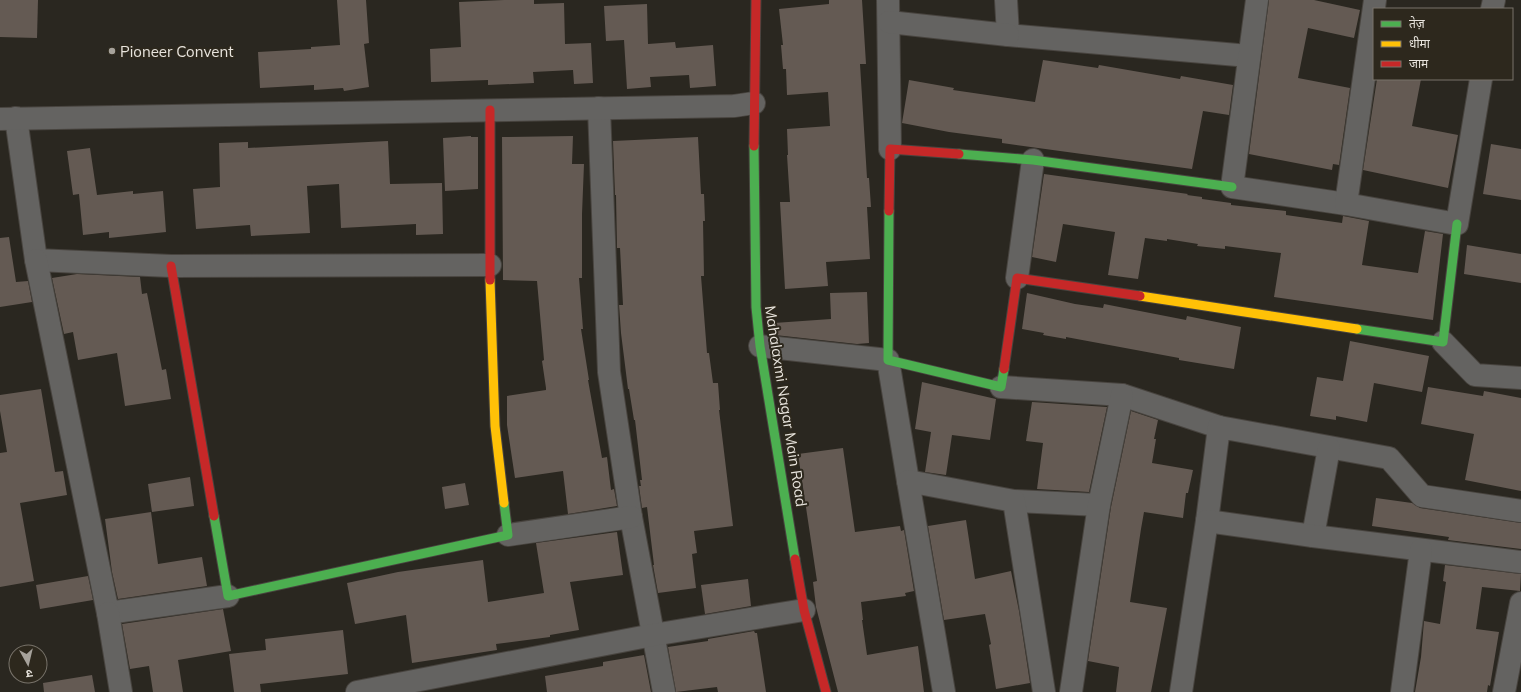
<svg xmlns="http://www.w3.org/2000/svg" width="1521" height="692" font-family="Mulish,'Noto Sans Devanagari',sans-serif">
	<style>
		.building { fill: #645a53 }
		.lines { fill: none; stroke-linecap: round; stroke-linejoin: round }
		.street-casing { stroke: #48443f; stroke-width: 24 }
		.fast-casing { stroke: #48443f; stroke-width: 11 }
		.slow-casing { stroke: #48443f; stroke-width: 11 }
		.jam-casing { stroke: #48443f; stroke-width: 11 }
		.street { stroke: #646361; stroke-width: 22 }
		.fast { stroke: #4caf50; stroke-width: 9 }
		.slow { stroke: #ffc107; stroke-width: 9 }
		.jam { stroke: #c62828; stroke-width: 9 }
		.poi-dot { fill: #a6a29b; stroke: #2d281d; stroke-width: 1.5 }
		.labels { text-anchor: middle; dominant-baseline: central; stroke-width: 4; stroke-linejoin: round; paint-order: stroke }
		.poi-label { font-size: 15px; fill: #e8e4dd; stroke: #2d281d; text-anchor: start }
		.street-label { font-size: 15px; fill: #e8e4dd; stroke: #2d281d }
	</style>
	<rect width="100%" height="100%" fill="#2a2720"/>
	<g class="building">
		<polygon points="0,0 38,0 37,38 0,37"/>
		<polygon points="337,0 366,0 369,43 364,44 369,87 344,91 343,88 314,90 314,85 260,88 258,52 311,49 311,47 340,45"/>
		<polygon points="504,0 534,0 534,4 564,3 565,44 591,43 593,83 574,84 573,70 533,72 534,83 488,85 488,80 431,82 430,49 461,47 459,2"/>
		<polygon points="829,0 862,0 866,64 860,64 867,178 869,178 871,207 867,207 870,259 826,262 828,286 785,289 780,202 790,202 787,155 788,155 787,129 830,126 828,92 787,95 786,69 783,69 781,45 783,45 779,9 829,4"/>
		<polygon points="1269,0 1314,0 1360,10 1354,38 1308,28 1298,78 1350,88 1339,165 1333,164 1332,170 1249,154"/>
		<polygon points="647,4 648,44 675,42 676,48 713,45 716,86 690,88 689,75 650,77 651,87 627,89 624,40 606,41 604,6"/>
		<polygon points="1043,60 1098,68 1099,65 1180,79 1181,76 1233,85 1229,115 1203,111 1192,169 1002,143 1002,139 949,132 902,123 909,80 954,88 953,90 1035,102"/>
		<polygon points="1377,79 1421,79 1412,126 1458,135 1448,188 1363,170"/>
		<polygon points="471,136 471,137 478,137 478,189 445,191 443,138"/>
		<polygon points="573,136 572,164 584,164 582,214 582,278 579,278 583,329 581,329 589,380 588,380 602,458 607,457 611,490 614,489 617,506 568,514 563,471 515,478 507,425 507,396 546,390 546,388 542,361 544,360 537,281 503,280 502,137"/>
		<polygon points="698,137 701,194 704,194 705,221 703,221 704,276 701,276 707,353 709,353 713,383 718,383 720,410 719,410 733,526 694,531 697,553 692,554 696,588 658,593 653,565 654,565 647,507 642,508 639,486 641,486 640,480 642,480 635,420 634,420 629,389 628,389 621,333 619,305 623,305 620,248 617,248 616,195 615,195 613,141"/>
		<polygon points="388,141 390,184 442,183 443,234 416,235 416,224 341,228 339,184 307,186 310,233 251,236 250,225 196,229 193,189 220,187 219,143 248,142 248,148"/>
		<polygon points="1491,144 1521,149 1521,200 1483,194"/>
		<polygon points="90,148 97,195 133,191 133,194 163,191 166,232 109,238 109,232 83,235 79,194 73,195 67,151"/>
		<polygon points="1044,174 1188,194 1187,195 1202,197 1202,199 1231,203 1231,205 1286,211 1286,215 1342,223 1343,216 1369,221 1362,265 1418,273 1425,231 1443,234 1433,320 1274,297 1281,253 1225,246 1225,249 1197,246 1198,244 1167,239 1167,241 1145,238 1138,279 1108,275 1115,232 1063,224 1056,262 1032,257"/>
		<polygon points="9,237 16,282 28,281 32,302 0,307 0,238"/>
		<polygon points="1467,245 1521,254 1521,283 1464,274"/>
		<polygon points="77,274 140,277 142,294 147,293 162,370 166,369 171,399 125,406 117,353 78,360 73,332 64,334 52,278"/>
		<polygon points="867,292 869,343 857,344 775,335 774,323 831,319 830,293"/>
		<polygon points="1027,293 1075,304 1103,308 1104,304 1186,320 1187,316 1241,327 1234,369 1179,360 1179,358 1066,337 1066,339 1043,335 1044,333 1022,329"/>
		<polygon points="1350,341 1429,356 1422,392 1374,383 1367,422 1336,416 1336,420 1310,416 1317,377 1343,381"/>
		<polygon points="922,382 996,399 990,440 952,435 946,475 925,472 931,432 915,429"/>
		<polygon points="1428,387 1483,396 1484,391 1521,398 1521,491 1465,480 1474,434 1421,424"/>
		<polygon points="41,389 55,472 63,471 67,495 20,503 34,581 0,587 0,453 7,452 0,411 0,395"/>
		<polygon points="1032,402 1107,407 1089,492 1037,489 1043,443 1026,441"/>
		<polygon points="1131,411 1158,420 1154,439 1156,439 1152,463 1193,470 1188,493 1186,493 1183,518 1144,512 1141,529 1130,602 1167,608 1151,692 1116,692 1119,667 1088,661 1111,507"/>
		<polygon points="843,448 855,532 900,526 901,531 904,530 914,591 905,593 906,596 861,602 863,620 862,620 867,655 918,646 924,692 838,692 816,607 813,582 817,581 798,454"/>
		<polygon points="190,477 194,506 152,512 148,484"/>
		<polygon points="465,483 469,505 445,509 442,487"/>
		<polygon points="1376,498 1412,503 1420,508 1521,523 1521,549 1448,540 1449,537 1372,526"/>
		<polygon points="151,512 158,564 202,557 207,586 118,599 112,572 105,519"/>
		<polygon points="966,520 975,579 1011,571 1019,611 1030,683 996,689 989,645 991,644 985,614 944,620 928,526"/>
		<polygon points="617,532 623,575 570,582 579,630 550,635 550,637 496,644 497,650 412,663 406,615 355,624 347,583 398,572 483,560 488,602 544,593 536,543"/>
		<polygon points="1445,565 1521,574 1520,591 1482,587 1476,629 1499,632 1490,686 1488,685 1487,692 1415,692 1421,657 1424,621 1440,624 1446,582 1443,581"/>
		<polygon points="88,576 93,600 40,609 36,585"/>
		<polygon points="748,579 751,606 705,614 701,585"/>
		<polygon points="223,609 231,651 178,660 183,692 153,692 149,666 130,669 122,624"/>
		<polygon points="343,630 348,674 260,684 261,692 234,692 229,654 266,650 265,639"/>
		<polygon points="754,631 755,633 757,633 766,692 718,692 717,687 676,692 668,647 708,641 708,639"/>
		<polygon points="644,655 651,692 547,692 545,676 603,666 603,662"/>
		<polygon points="92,675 95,692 44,692 43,683"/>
	</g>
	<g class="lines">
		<defs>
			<g id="street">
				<polyline points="888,0 890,149"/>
				<polyline points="1006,0 1008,35 1249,56"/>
				<polyline points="1257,0 1232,187 1346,204"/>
				<polyline points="1375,0 1346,204 1457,224 1481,79"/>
				<polyline points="1492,9 1494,0"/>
				<polyline points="889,22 1008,35"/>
				<polyline points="599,108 609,372 631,517 664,692"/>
				<polyline points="16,118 36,260 171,266 490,265"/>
				<polyline points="0,119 734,106 754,103"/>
				<polyline points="36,260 108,613 228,596"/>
				<polyline points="1017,278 1033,160"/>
				<polyline points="1443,342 1475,375 1521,378"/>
				<polyline points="760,346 888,360 908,481"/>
				<polyline points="1001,387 1122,395 1219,427"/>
				<polyline points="1014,501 1099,505"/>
				<polyline points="1207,521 1219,427 1389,458 1422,496 1521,511"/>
				<polyline points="508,535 631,517"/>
				<polyline points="1313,536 1329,448"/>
				<polyline points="108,613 121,692"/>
				<polyline points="357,692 653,635 804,610"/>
				<polyline points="944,692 908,481 1014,501 1044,692"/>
				<polyline points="1071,692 1099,505 1122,395"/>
				<polyline points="1181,692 1207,521 1313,536 1521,562"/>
				<polyline points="1402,692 1421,550"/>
				<polyline points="1504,692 1521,603"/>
			</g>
			<g id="fast">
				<polyline points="754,146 756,307 760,346 795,559"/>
				<polyline points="959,154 1033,160 1232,187"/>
				<polyline points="889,211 888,360 1001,387 1004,369"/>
				<polyline points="1357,329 1443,342 1457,224"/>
				<polyline points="214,516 228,596 508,535 504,503"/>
			</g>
			<g id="slow">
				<polyline points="490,280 495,426 504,503"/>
				<polyline points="1140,296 1357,329"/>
			</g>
			<g id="jam">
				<polyline points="490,110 490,280"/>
				<polyline points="754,146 756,0"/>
				<polyline points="889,211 890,149 959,154"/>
				<polyline points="171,266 214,516"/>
				<polyline points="1004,369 1017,278 1140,296"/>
				<polyline points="795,559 804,610 826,692"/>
			</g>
		</defs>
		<use href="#street" class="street-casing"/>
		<use href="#fast" class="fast-casing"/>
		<use href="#slow" class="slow-casing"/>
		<use href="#jam" class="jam-casing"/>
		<use href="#street" class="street"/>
		<use href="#fast" class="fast"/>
		<use href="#slow" class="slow"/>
		<use href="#jam" class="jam"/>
	</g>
	<circle class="poi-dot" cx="112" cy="51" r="4"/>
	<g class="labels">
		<g class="poi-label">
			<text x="120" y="51">Pioneer Convent</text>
		</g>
		<g class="street-label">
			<text transform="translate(786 406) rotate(81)">Mahalaxmi Nagar Main Road</text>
		</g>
	</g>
	<rect x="1373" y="8" width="140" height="72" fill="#2d281d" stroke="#78736a"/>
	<rect x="1381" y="21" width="20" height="6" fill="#4caf50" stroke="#78736a"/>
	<text x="1409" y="28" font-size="12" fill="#e8e4dd">तेज़</text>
	<rect x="1381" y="41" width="20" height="6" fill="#ffc107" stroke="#78736a"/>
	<text x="1409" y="48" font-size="12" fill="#e8e4dd">धीमा</text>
	<rect x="1381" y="61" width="20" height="6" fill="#c62828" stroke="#78736a"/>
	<text x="1409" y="68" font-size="12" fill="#e8e4dd">जाम</text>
	<g transform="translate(28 664) rotate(172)"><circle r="19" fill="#2d281d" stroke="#78736a"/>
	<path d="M0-3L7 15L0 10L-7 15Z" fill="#a6a29b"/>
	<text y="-6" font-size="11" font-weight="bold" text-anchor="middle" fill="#e8e4dd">उ</text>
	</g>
</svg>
